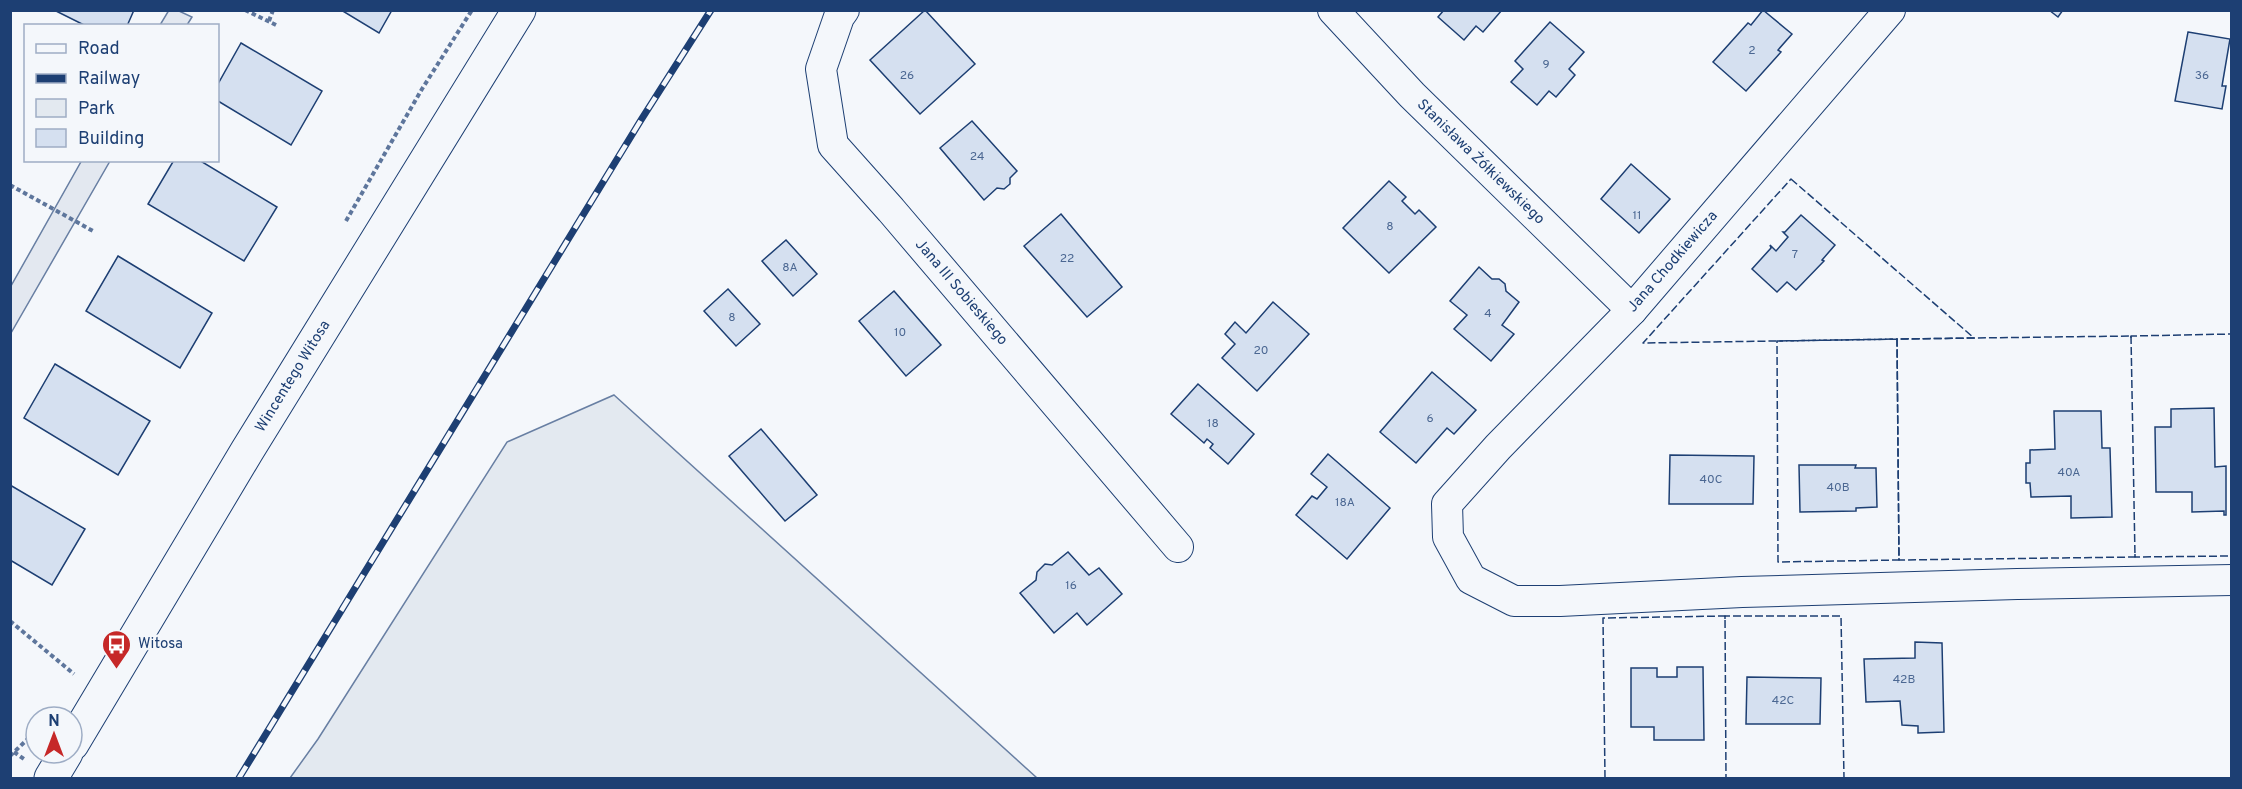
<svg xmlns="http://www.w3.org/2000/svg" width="2242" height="789" font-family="Overpass,sans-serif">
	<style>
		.green { fill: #e3e9f0; stroke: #687fa3; stroke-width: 1.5 }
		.parking { fill: #e3e8f0; stroke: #687fa3; stroke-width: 1.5 }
		.building { fill: #d5e0f0; stroke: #1d3f73; stroke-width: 1.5 }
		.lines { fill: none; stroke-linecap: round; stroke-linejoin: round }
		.minor-casing { stroke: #1d3f73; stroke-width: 32 }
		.tertiary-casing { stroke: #1d3f73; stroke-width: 35 }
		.path { stroke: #5e769c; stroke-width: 4; stroke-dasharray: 4.5 3; stroke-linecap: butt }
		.minor { stroke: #f4f7fb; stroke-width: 30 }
		.tertiary { stroke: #f4f7fb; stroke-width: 33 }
		.rail-casing { stroke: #1d3f73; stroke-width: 7 }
		.rail { stroke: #f4f7fb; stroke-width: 4.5; stroke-dasharray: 14; stroke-linecap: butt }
		.fence { stroke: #1d3f73; stroke-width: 1.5; stroke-dasharray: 8 3; stroke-linecap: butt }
		.labels { text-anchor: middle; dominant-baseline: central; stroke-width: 4.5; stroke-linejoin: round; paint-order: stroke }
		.number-label { font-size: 12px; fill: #4b6792 }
		.street-label { font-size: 15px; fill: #1d3f73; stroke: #f4f7fb }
		.poi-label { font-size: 15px; fill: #1d3f73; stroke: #f4f7fb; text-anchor: start }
	</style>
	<rect width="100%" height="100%" fill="#f4f7fb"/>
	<polygon class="green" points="614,395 1037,778 290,778 318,739 507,442"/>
	<g class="parking">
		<polygon points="169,10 179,11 192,17 187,25 160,25"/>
		<polygon points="82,160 110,161 11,333 11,286"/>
	</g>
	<g class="building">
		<polygon points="54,10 134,10 127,26 86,26"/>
		<polygon points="341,10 392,10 379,33"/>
		<polygon points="925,10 975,64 920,114 870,60"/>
		<polygon points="1444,10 1502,10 1483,32 1476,26 1464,40 1438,17"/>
		<polygon points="1763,10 1792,34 1778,50 1781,52 1746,91 1713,62 1748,23 1751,25"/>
		<polygon points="2049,10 2063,10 2058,17"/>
		<polygon points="1550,22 1584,52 1569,69 1575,75 1556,97 1549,91 1537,105 1511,82 1523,69 1515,61"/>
		<polygon points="2188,32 2230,39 2222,86 2226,86 2222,109 2175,101"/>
		<polygon points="241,43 322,91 291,145 218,101 218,84"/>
		<polygon points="972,121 1017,171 1010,178 1010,184 1004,189 997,188 984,200 940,148"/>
		<polygon points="174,160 199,160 277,207 244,261 148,204"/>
		<polygon points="1631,164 1670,199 1639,233 1601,199"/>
		<polygon points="1389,181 1406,197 1402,201 1415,214 1419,210 1436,227 1389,273 1343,228"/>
		<polygon points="1061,214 1122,287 1087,317 1024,246"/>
		<polygon points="1801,215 1835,245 1822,260 1824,261 1796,290 1787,282 1777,292 1752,269 1771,248 1770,245 1776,251 1788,237 1783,232 1785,232"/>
		<polygon points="786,240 817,274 793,296 762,261"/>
		<polygon points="118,256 212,313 180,368 86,311"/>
		<polygon points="1479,267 1492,279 1499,279 1505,284 1506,291 1519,302 1502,325 1514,334 1491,361 1454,329 1467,315 1450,301"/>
		<polygon points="728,289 760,324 736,346 704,311"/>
		<polygon points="894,291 941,345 906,376 859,321"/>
		<polygon points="1273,302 1309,334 1257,391 1222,358 1235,344 1225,334 1235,322 1246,333"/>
		<polygon points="55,364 150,421 118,475 24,418"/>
		<polygon points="1432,372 1476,410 1454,434 1447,428 1416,463 1380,432"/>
		<polygon points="1198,384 1254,434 1228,464 1210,448 1213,444 1207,439 1204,443 1171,414"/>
		<polygon points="2214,408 2215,467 2226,466 2226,515 2224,515 2224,511 2192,512 2192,492 2156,492 2155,427 2171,427 2171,409"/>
		<polygon points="2054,411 2101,411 2102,448 2110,448 2112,517 2071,518 2071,496 2031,497 2030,483 2026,483 2026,463 2030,463 2030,450 2055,449"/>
		<polygon points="761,429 817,495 785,521 729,456"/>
		<polygon points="1328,454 1390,508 1347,559 1296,515 1312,496 1317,499 1327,487 1311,474"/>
		<polygon points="1670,455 1754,456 1753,504 1669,504"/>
		<polygon points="1799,465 1856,465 1855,468 1876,468 1877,507 1856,508 1856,511 1800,512"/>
		<polygon points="10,485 85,529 52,585 10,560"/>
		<polygon points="1068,552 1089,575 1099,568 1122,594 1087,625 1077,613 1054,633 1020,593 1036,580 1037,572 1045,564 1052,565"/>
		<polygon points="1915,642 1942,643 1944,732 1918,733 1918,726 1902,725 1900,701 1866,702 1864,659 1915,658"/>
		<polygon points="1677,667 1703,667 1704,740 1654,740 1654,727 1631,727 1631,668 1657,668 1657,677 1677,677"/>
		<polygon points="1747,677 1821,678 1820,724 1746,724"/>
	</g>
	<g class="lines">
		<defs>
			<g id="minor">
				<path id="s1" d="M844,10L839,17L821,69L833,145L891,210L1178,547"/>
				<path id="s2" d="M1333,10L1412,95L1632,310"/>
				<polyline points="1890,10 1632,310 1498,447 1447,504 1448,537 1471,579 1514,601 1560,601 1742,592 2017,584 2232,580"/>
			</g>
			<g id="tertiary">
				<path id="s3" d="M72,744L247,451L519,10"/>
				<polyline points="51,778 66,753"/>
			</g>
		</defs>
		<use href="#minor" class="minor-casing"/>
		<use href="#tertiary" class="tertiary-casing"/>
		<g class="path">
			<polyline points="245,10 276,25"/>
			<polyline points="269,21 273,10"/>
			<polyline points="10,185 93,231"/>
			<polyline points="346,221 422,89 472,10"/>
			<polyline points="10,621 74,674"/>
			<polyline points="14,752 24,759"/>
			<polyline points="10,756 36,731"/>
		</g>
		<use href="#minor" class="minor"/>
		<use href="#tertiary" class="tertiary"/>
		<defs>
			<polyline id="rail" points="239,778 641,120 711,10"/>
		</defs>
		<use href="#rail" class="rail-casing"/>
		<use href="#rail" class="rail"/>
		<g class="fence">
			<polygon points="1791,179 1974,338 1643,343"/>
			<polygon points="2131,336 2135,557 1899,560 1897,339"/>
			<polyline points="2131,338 2131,336 2232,334"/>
			<polygon points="1897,339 1899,560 1778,562 1777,341"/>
			<polyline points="2135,554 2135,557 2232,556"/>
			<polyline points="1725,619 1725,616 1841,616 1844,778"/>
			<polyline points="1605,778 1603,618 1725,616 1726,778"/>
		</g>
	</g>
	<defs>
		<symbol id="bus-pin" viewBox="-11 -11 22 30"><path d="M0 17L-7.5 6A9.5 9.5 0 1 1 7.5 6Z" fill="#c62828" stroke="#f4f7fb"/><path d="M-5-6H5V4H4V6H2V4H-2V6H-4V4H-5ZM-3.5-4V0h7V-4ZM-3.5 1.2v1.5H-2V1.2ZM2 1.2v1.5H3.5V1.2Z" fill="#fff"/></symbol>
	</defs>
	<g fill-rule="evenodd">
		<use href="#bus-pin" x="100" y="628" width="33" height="45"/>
	</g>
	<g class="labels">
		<g class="number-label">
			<text x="1752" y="51">2</text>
			<text x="1546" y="65">9</text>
			<text x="907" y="76">26</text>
			<text x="2202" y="76">36</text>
			<text x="977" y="157">24</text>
			<text x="1637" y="216">11</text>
			<text x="1390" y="227">8</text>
			<text x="1795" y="255">7</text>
			<text x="1067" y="259">22</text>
			<text x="790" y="268">8A</text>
			<text x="1488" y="314">4</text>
			<text x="732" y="318">8</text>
			<text x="900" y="333">10</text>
			<text x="1261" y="351">20</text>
			<text x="1430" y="419">6</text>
			<text x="1213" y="424">18</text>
			<text x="2069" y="473">40A</text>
			<text x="1711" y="480">40C</text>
			<text x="1838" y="488">40B</text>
			<text x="1345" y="503">18A</text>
			<text x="1071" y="586">16</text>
			<text x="1904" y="680">42B</text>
			<text x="1783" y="701">42C</text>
		</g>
		<g class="street-label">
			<text stroke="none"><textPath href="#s2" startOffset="212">Stanisława Żółkiewskiego</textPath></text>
			<text transform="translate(1673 262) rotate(-49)">Jana Chodkiewicza</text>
			<text stroke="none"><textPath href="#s1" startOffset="336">Jana III Sobieskiego</textPath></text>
			<text stroke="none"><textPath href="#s3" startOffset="429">Wincentego Witosa</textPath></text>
		</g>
		<g class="poi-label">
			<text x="138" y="644">Witosa</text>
		</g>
	</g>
	<rect width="2242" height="789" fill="none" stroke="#1d3f73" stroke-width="24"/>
	<rect x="24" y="24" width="195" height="138" fill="#f4f7fb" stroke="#9eadc5" stroke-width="1.5"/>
	<rect x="36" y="44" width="30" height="9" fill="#f4f7fb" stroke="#9eadc5" stroke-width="1.5"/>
	<text x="78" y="54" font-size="18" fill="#1d3f73">Road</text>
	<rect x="36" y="74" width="30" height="9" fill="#1d3f73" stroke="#9eadc5" stroke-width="1.5"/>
	<text x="78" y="84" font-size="18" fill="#1d3f73">Railway</text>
	<rect x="36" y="99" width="30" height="18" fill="#e3e9f0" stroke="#9eadc5" stroke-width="1.5"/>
	<text x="78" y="114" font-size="18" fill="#1d3f73">Park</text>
	<rect x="36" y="129" width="30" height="18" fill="#d5e0f0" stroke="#9eadc5" stroke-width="1.5"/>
	<text x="78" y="144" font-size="18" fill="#1d3f73">Building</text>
	<g transform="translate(54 735)"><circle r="28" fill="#f4f7fb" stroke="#9eadc5" stroke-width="1.5"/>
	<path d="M0-4.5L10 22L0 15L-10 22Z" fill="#c62828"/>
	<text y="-9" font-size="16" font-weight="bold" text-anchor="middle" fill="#1d3f73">N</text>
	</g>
</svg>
